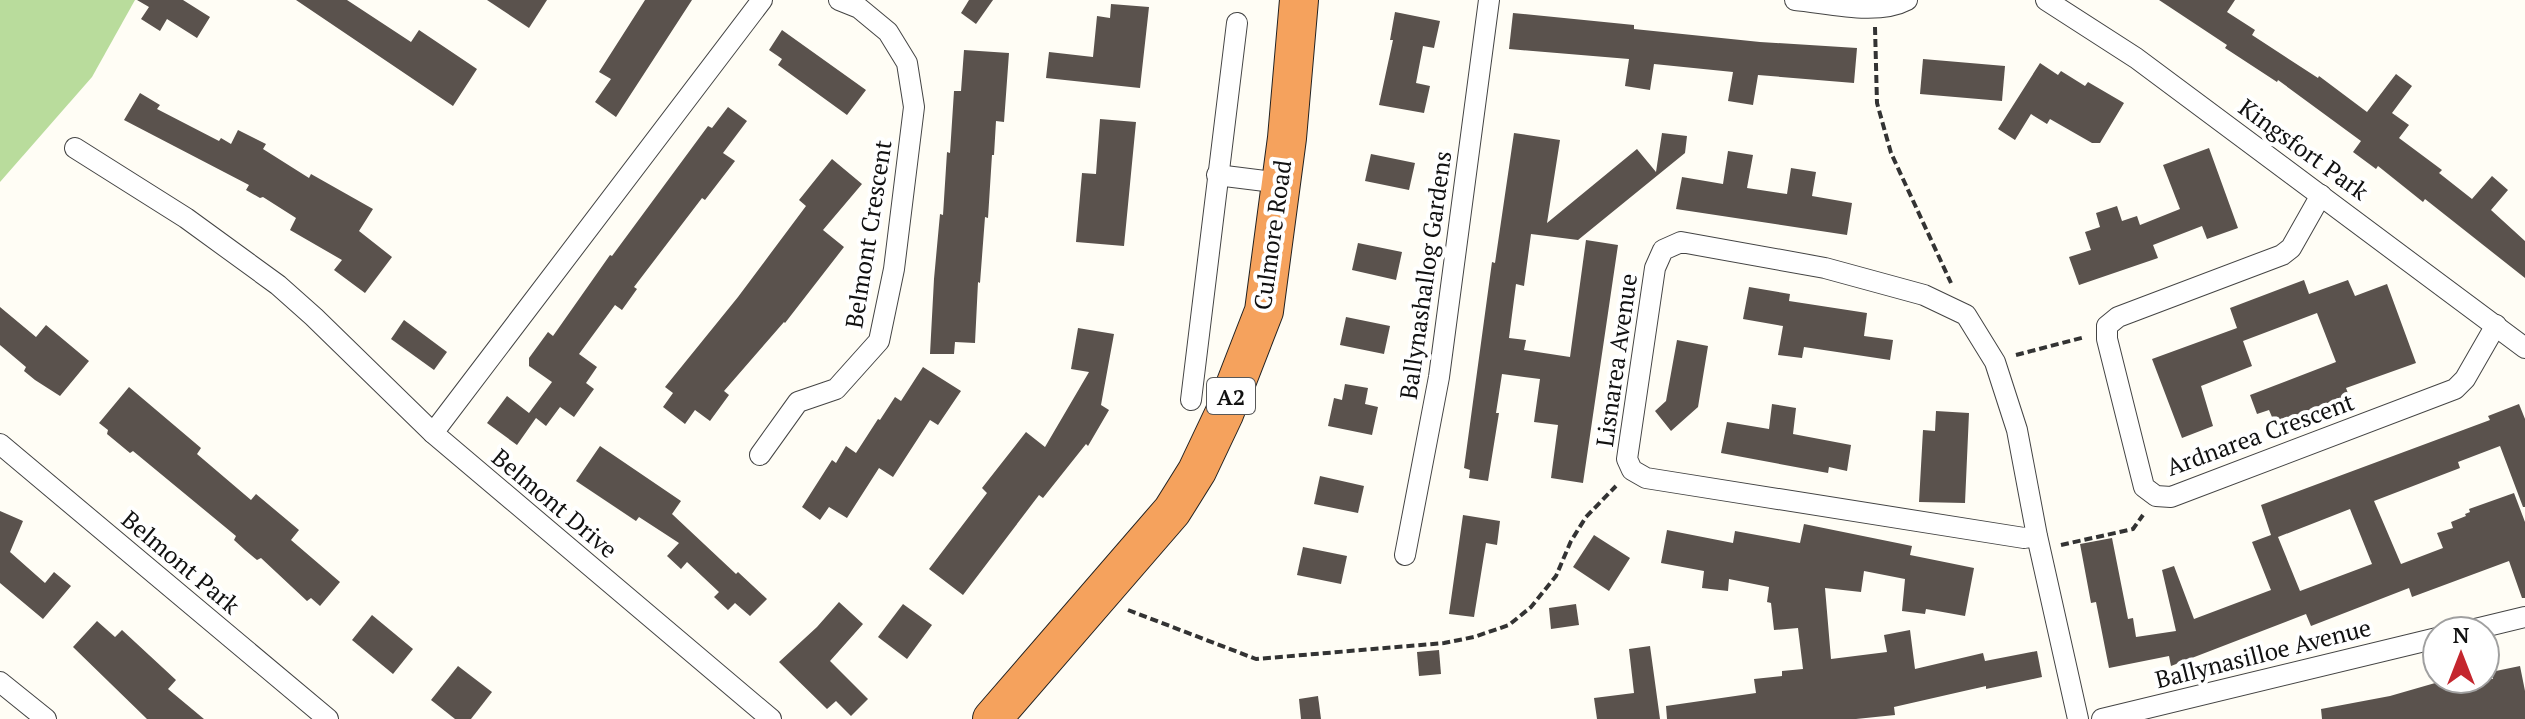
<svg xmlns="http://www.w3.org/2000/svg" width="2525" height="719" font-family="'PT Serif',serif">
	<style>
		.forest { fill: #b9dc9c }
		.building { fill: #5a524d; fill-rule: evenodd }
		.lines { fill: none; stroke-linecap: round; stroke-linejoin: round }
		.street-casing { stroke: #444; stroke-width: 22 }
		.highway-casing { stroke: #222; stroke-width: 40 }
		.path { stroke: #333; stroke-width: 4; stroke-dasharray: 8 4; stroke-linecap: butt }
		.street { stroke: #fff; stroke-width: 20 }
		.highway { stroke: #f5a25d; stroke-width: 38 }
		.labels { text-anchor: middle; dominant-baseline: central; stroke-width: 8; stroke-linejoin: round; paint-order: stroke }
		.shield { fill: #fff; stroke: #585858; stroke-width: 2 }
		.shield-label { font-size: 22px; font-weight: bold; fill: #111 }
		.street-label { font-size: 24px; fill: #111; stroke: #fff }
	</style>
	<rect width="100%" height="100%" fill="#fffdf5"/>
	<polygon class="forest" points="0,0 135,0 92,77 0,182"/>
	<g class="building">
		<polygon points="137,0 183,0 210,17 197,38 167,19 160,31 141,19 149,7"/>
		<polygon points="296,0 347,0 411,42 419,30 477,69 453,106"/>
		<polygon points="487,0 547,0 529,28"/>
		<polygon points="645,0 692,0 616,117 595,102 611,79 599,72"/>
		<polygon points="969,0 993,0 976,24 961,13"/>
		<polygon points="2159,0 2235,0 2227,12 2255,30 2252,35 2318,78 2319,76 2367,112 2396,74 2412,86 2392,113 2409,125 2399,138 2442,170 2439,173 2472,199 2492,176 2508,190 2491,210 2525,241 2525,278 2425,199 2423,202 2378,166 2376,169 2353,152 2361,141 2278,80 2277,82 2225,48 2227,45"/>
		<polygon points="1111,4 1149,7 1140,88 1046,78 1049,52 1093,57 1097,16 1110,18"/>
		<polygon points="1395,12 1440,21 1434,48 1423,46 1416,83 1430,86 1424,113 1379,105 1393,40 1390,40"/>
		<polygon points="1513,13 1634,25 1634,29 1760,42 1857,48 1854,83 1758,75 1753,105 1728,101 1733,72 1654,64 1650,90 1625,86 1629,59 1509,49"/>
		<polygon points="782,30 866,90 847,115 778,65 782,59 769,50"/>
		<polygon points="964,50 1009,53 1004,122 996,121 994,155 992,155 988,218 985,217 980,283 978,282 975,343 955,342 954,354 930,354 934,279 940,214 943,215 947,152 950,153 954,91 961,91"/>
		<polygon points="1923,59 2005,66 2002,101 1920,94"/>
		<polygon points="2040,63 2058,75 2061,71 2085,86 2088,82 2124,103 2100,143 2092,143 2050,119 2047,124 2031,114 2015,140 1998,129"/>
		<polygon points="140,93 160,105 157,109 219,141 221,138 231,144 238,130 266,144 263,149 309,178 311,174 373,209 359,231 392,257 365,293 334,270 342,260 290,230 296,218 263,197 260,198 246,190 249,185 124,120"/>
		<polygon points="728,107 747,121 723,153 735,161 705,200 702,198 634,287 637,289 622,310 615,305 579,354 597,367 586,383 594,389 574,417 560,407 546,426 536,418 517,445 487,423 507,396 529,413 552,382 529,366 529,358 548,332 553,336 610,255 612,256 708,126 712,128"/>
		<polygon points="1100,119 1136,122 1124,246 1076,242 1082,173 1096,174"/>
		<polygon points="1514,133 1560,140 1547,223 1637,149 1656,172 1662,133 1687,136 1685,153 1578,240 1531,234 1524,286 1516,284 1509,338 1526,340 1524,350 1570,357 1586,240 1618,245 1583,483 1551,478 1558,425 1534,422 1540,379 1502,374 1496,413 1499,413 1488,481 1469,478 1470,470 1464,468 1492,262 1495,263"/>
		<polygon points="2209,148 2238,228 2207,239 2202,226 2153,245 2158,258 2079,285 2069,257 2091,250 2085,232 2100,227 2096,213 2117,206 2122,221 2137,216 2140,225 2180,209 2163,165"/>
		<polygon points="1728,151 1753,155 1747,188 1787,194 1791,168 1816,172 1812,196 1852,203 1847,235 1676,209 1682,177 1723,184"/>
		<polygon points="1371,154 1415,163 1409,190 1365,181"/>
		<polygon points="832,159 862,184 823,230 844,247 785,323 784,322 724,391 729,395 710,421 695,410 685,424 663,407 673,393 665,387 738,297 806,206 799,200"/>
		<polygon points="1358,243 1402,252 1396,280 1352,270"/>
		<polygon points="2304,280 2309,294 2348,280 2355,296 2387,284 2416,363 2346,388 2349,396 2275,424 2269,410 2257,414 2250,395 2336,362 2317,313 2243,341 2252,366 2201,386 2213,426 2182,438 2152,359 2237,328 2230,308"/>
		<polygon points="1749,287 1790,294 1789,301 1867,313 1864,336 1893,340 1890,360 1804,347 1802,358 1778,355 1783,326 1743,319"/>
		<polygon points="0,307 36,337 46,325 89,361 60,396 35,380 24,371 26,367 0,345"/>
		<polygon points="1346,317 1390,326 1384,354 1340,345"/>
		<polygon points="404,320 447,352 434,370 391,339"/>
		<polygon points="1078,328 1114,334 1101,405 1109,410 1088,446 1086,444 1043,498 1039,495 963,595 929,569 987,493 982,488 1026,432 1045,447 1089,372 1071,369"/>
		<polygon points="1677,340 1708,346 1698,407 1671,431 1655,411 1666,401"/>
		<polygon points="923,367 961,391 938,425 930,420 893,477 879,468 847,518 829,507 820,520 802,507 832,460 836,463 846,446 856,453 878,419 880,420 895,397 901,401"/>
		<polygon points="1345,384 1368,388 1365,404 1378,407 1372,435 1328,426 1334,398 1342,400"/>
		<polygon points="129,387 201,448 197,454 251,500 256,494 299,530 291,540 340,582 320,606 311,598 307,601 261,558 257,560 245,550 234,540 236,536 133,451 130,453 107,434 108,430 99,423"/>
		<polygon points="1772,404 1796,408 1793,434 1851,445 1847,471 1829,467 1828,473 1721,453 1727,422 1769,429"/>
		<path d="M2519,404L2525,419V507H2523L2500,446L2458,462L2460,468L2374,501L2401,564L2443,548L2437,533L2453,528L2451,522L2466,516L2465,514L2470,512L2469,509L2514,493L2525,522V598H2522L2509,561L2412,597L2409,588L2311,626L2306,614L2171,666L2169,656L2109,668L2096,602L2091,603L2080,544L2112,538L2128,619L2133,618L2136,637L2176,631L2162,570L2174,566L2194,619L2271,590L2252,542L2271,535L2261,505L2490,420L2488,416ZM2350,509L2372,564L2300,591L2278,537Z"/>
		<polygon points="1936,411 1969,413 1965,503 1919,502 1923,430 1935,431"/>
		<polygon points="600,446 681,501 672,514 736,574 738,572 767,599 750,616 735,603 728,610 714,597 719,592 687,562 681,569 667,556 679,543 639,517 636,521 576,481"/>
		<polygon points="1320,476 1364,486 1358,513 1314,504"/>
		<polygon points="0,511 23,521 10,552 45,583 54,572 71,586 43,619 0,583"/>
		<polygon points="1463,515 1500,521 1497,545 1486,543 1474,617 1449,614"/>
		<polygon points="1804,524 1912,546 1910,555 1974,568 1965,616 1926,609 1925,614 1902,611 1905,579 1864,571 1861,592 1825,588 1831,659 1887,652 1884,635 1910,630 1915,669 1983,653 1985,661 2037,651 2042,677 1986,689 1986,686 1894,707 1895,715 1856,719 1667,719 1666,706 1756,693 1754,679 1782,676 1782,671 1803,669 1798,628 1774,630 1771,603 1767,602 1769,587 1729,579 1728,591 1702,588 1704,571 1661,563 1667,530 1733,543 1735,531 1800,543"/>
		<polygon points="1594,535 1630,558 1609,591 1573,567"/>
		<polygon points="1303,547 1347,556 1341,584 1297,575"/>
		<polygon points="839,602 863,624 830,661 868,699 851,716 836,701 827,709 779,662 817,627"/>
		<polygon points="903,604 932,625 907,659 878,637"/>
		<polygon points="1576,604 1579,625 1551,629 1549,608"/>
		<polygon points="372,615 413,649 393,674 352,640"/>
		<polygon points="97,621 115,637 122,630 176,680 168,689 204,719 147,719 73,647"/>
		<polygon points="1650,646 1660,719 1597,719 1594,698 1634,693 1629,649"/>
		<polygon points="1439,650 1441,674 1419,676 1417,652"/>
		<polygon points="458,666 492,692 471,719 455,719 431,700"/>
		<polygon points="2520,666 2525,691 2525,719 2322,719 2321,709 2390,696 2449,679 2493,679 2491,672"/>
		<polygon points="1318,696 1321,719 1301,719 1299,699"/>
	</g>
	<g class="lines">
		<defs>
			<g id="street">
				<path d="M1795,0C1828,3 1877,16 1907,0"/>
				<polyline points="2046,0 2136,58 2525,348"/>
				<polyline points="75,148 186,218 278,285 314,317 433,433 771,719"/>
				<polyline points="1217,175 1281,183"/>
				<polyline points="2321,195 2291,248 2282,255 2118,317 2107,326 2107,339 2144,487 2156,496 2171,497 2455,389 2465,379 2496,325"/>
				<polyline points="1191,400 1237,23"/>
				<polyline points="433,433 762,0"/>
				<polyline points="0,444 328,719"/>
				<polyline points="760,455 798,402 836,389 879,341 894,269 914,107 907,63 888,32 859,8 839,0"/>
				<polyline points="2037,536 2024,538 1646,478 1632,470 1627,459 1655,268 1663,250 1681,242 1825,268 1924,295 1966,315 1995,362 2017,430 2037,536 2078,719"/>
				<polyline points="1405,555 1439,377 1489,0"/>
				<polyline points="2467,631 2525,617"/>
				<polyline points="0,682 46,719"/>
				<polyline points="2102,719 2437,638"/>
			</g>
			<polyline id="highway" points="992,719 1172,511 1197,471 1224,414 1264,311 1287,138 1299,0"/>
		</defs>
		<use href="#street" class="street-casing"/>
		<use href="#highway" class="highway-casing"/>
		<g class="path">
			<polyline points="1875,27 1877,103 1891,153 1951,283"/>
			<polyline points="2016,355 2085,337"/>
			<polyline points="2061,545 2133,529 2143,515"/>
			<polyline points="1128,610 1256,659 1444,643 1474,637 1509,625 1531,607 1556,576 1571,541 1586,517 1616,486"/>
		</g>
		<use href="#street" class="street"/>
		<use href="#highway" class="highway"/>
	</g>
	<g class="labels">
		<rect class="shield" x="1207" y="378" width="48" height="36" rx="6"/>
		<g class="shield-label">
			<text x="1231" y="396">A2</text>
		</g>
		<g class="street-label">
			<text transform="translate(2304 149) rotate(36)">Kingsfort Park</text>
			<text transform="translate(868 234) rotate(-81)">Belmont Crescent</text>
			<text transform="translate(1272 235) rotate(-82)">Culmore Road</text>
			<text transform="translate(1425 275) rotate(-82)">Ballynashallog Gardens</text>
			<text transform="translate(1616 360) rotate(-82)">Lisnarea Avenue</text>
			<text transform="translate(2260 434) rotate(-20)">Ardnarea Crescent</text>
			<text transform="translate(555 503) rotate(40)">Belmont Drive</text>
			<text transform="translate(181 562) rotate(40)">Belmont Park</text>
			<text transform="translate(2263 653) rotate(-14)">Ballynasilloe Avenue</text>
		</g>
	</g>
	<g transform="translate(2461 655)"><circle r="38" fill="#ffffff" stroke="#a0a0a0" stroke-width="2"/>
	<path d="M0-6L14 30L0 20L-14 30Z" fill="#c4262e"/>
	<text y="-12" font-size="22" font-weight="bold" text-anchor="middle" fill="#111111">N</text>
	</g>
</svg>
